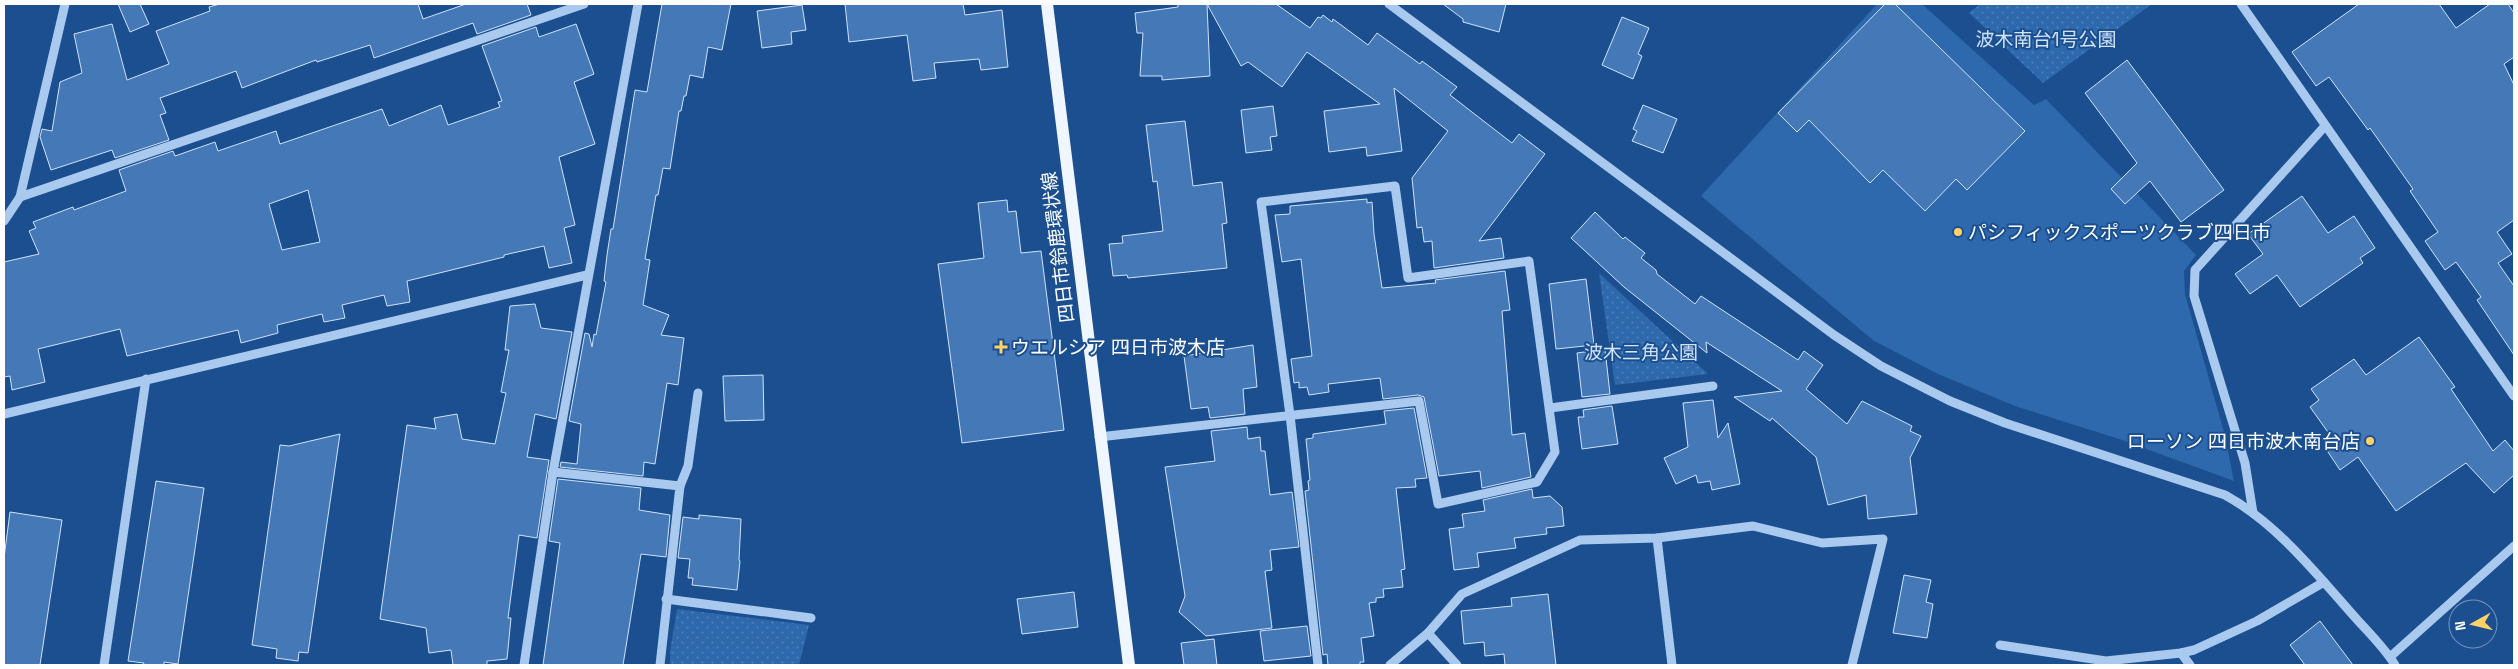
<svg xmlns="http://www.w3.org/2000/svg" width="2518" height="669" font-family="'Space Grotesk','Noto Sans JP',sans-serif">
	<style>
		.grass { fill: url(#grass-dots) }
		.pitch { fill: #2e69ad }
		.building { fill: #4478b7; stroke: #cfe3fa; fill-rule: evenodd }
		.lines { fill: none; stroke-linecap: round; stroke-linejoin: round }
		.minor { stroke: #a9c9ee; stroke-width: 9 }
		.major { stroke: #f0f6ff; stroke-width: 12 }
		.poi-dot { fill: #ffd166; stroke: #1b4f8f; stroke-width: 2 }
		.labels { text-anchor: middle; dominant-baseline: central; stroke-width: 4; stroke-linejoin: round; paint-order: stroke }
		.park-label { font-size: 19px; fill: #cfe3fa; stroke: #1b4f8f }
		.poi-label { font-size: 19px; fill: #fff; stroke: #1b4f8f; text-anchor: start }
		.street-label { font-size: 19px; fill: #fff; stroke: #1b4f8f }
	</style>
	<defs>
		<pattern id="grass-dots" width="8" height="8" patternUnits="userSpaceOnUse" patternTransform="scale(1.25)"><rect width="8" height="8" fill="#2e69ad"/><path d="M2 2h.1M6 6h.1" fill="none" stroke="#4d80b9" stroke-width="1.8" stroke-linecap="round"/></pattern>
	</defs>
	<rect width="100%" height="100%" fill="#1b4f8f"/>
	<g class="grass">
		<polygon points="1980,4 2152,4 2043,83 1969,13"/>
		<polygon points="1599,273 1708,374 1615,385"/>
		<polygon points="677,609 809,625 799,665 670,665 670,651"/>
	</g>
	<polygon class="pitch" points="1877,4 1922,4 2034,105 2046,99 2196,255 2184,271 2185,294 2224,432 2234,481 2122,440 2015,406 1938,374 1874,341 1701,196"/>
	<g class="building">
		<polygon points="118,4 140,4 149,24 130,32"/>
		<polygon points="220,4 418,4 423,19 466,4 527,4 531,15 477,34 473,23 374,58 370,45 317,62 316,60 242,88 236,71 160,98 166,113 160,115 169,140 115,158 112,150 51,170 40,137 42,129 52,131 60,82 82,73 74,34 112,24 127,80 169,64 156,31 210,11 209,7"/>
		<polygon points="662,4 731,4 722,50 708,47 703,78 690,75 686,96 684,96 681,111 679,111 670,169 663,168 658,195 656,195 645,259 650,260 643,305 669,315 661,335 684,338 678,385 667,383 655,464 644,462 643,476 560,467 561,462 577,464 581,424 569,421 585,333 589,334 592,347 594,334 596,335 606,282 604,281 607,255 611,229 613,229 635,90 647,92"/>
		<polygon points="845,4 963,4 965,15 1002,10 1008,67 981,70 979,59 934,63 936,78 913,81 907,35 849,42"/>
		<polygon points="1178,4 1207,4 1210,76 1162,80 1162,76 1140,76 1143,33 1137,33 1135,13 1178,7"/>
		<polygon points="1207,4 1276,4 1310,28 1318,17 1321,18 1323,15 1332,22 1333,19 1368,45 1377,33 1420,64 1422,61 1457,87 1450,95 1512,143 1519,134 1545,154 1479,241 1501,238 1504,258 1434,268 1432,241 1424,242 1422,227 1417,228 1412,178 1448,131 1394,88 1402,151 1367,156 1366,147 1329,152 1324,111 1380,104 1307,52 1282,87 1248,62 1241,66"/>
		<polygon points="1443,4 1506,4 1499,32 1463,22 1463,19"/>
		<polygon points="1885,4 1895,4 2025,131 1967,190 1956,179 1925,211 1883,170 1870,183 1809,120 1797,132 1778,113"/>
		<polygon points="2359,4 2439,4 2456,28 2490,4 2508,4 2514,13 2514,57 2504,64 2514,85 2514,220 2497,232 2512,254 2498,263 2514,286 2514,355 2477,300 2481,297 2456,262 2445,270 2425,241 2438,232 2410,191 2413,189 2370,128 2368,130 2329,77 2316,86 2292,52"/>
		<polygon points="802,5 806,30 791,32 792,44 762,48 757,11"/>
		<polygon points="1622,17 1649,28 1638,54 1642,56 1633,79 1602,65"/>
		<path d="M576,24L594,74L574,82L595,144L559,157L575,225L564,228L572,263L549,268L544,246L504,255V257L407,281L410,302L387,306L384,295L342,305L345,318L324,322L322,314L277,325L278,333L241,343L238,330L127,356L120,329L38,349L45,382L12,390L10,376L4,377V262L39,254L29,231L36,228L33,222L73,207L74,210L126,191L119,170L173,151L175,156L215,142L218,151L276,131L280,144L382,109L389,126L441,105L448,125L500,107L498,102L502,101L482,46L536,27L539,37ZM308,190L320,242L282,250L269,204Z"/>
		<polygon points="2127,60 2224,190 2181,222 2150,181 2125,204 2111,189 2137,163 2085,93"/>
		<polygon points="1643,105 1677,119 1663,153 1632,141 1637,131 1633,129"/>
		<polygon points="1273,106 1277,136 1270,137 1272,150 1246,153 1241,110"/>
		<polygon points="1185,121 1193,186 1222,182 1227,223 1222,224 1227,268 1128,278 1127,275 1113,276 1109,244 1123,243 1122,236 1163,231 1157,181 1153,182 1146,125"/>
		<polygon points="2302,196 2328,233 2354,216 2375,248 2360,258 2363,263 2300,307 2277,275 2250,294 2235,274 2263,254 2248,234"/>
		<polygon points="1367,199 1367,203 1372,202 1374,234 1382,288 1436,283 1435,280 1505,271 1510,310 1502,311 1512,435 1525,433 1531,477 1482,488 1480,471 1439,476 1424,397 1418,395 1383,399 1380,378 1328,384 1329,392 1309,395 1307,387 1299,388 1299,382 1294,383 1291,359 1312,356 1301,259 1282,262 1275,215 1290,214 1290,206"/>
		<polygon points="1007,200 1008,212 1016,211 1021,253 1041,251 1064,430 962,443 938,264 984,258 978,203"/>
		<polygon points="1595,212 1623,239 1625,237 1645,253 1641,258 1656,270 1657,274 1695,304 1701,296 1798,360 1804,351 1823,365 1806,389 1847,424 1862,401 1912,426 1910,431 1921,436 1910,458 1917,514 1868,519 1866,495 1828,505 1816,457 1772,418 1770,421 1734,397 1782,391 1706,342 1707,353 1624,287 1571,238"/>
		<polygon points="1586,279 1594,345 1556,349 1549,284"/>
		<polygon points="535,304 541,328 572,332 556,419 535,414 527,457 549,460 537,538 519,535 508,618 511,618 507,659 487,661 487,665 453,665 451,650 429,653 426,628 380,619 407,425 436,429 434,418 457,414 462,439 495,444 506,393 501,392 509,350 505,350 510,306"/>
		<polygon points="2419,337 2455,387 2451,389 2493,451 2505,440 2514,451 2514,475 2494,493 2466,463 2396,511 2358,457 2340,470 2326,449 2335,442 2310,407 2319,400 2311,389 2354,359 2366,375"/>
		<polygon points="1253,345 1257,387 1243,389 1245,414 1210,418 1208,407 1191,409 1184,356"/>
		<polygon points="1605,349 1610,394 1582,397 1577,353"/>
		<polygon points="763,375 764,420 725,421 723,376"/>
		<polygon points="1713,400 1718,438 1728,423 1740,484 1712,490 1710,481 1698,483 1696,475 1676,484 1664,458 1688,447 1683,403"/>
		<polygon points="1612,406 1618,444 1582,449 1578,417 1584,417 1583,410"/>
		<polygon points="1414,408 1427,478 1415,479 1416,487 1396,488 1405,569 1401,570 1403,587 1383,589 1384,597 1376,598 1376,602 1369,603 1374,636 1361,638 1364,662 1360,662 1360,665 1328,665 1327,654 1323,655 1305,491 1309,490 1308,481 1310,480 1306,439 1313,438 1313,434 1386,424 1384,411"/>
		<polygon points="1247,427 1248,439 1260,437 1261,451 1265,451 1270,495 1292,492 1299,547 1270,550 1272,570 1265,571 1272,628 1206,636 1179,612 1185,596 1165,467 1215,461 1211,431"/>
		<polygon points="340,434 308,653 299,652 298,661 276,658 277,649 252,645 280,445 289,446"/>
		<polygon points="558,479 641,488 639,510 670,515 666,557 641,554 623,665 543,665 560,543 549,541"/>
		<polygon points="156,481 204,488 178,664 164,662 164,665 143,665 144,663 128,661"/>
		<polygon points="1532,489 1533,498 1550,496 1562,507 1564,526 1546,528 1547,534 1514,538 1516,548 1477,553 1479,567 1454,570 1449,529 1464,527 1462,514 1485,511 1483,500"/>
		<polygon points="10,512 62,520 40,665 4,665 4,558"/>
		<polygon points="699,515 741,519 739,560 740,561 737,590 692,585 693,578 688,578 690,559 678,558 683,517 699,519"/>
		<polygon points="1904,575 1931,580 1926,602 1933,604 1927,638 1893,633"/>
		<polygon points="1074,592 1078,627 1022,634 1017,599"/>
		<polygon points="1548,594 1556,665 1505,665 1504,654 1485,656 1484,642 1464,644 1461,611 1512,606 1511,598"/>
		<polygon points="2320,621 2353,665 2305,665 2290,645"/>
		<polygon points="1307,626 1311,656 1264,661 1260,631"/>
		<polygon points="1214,639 1217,665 1184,665 1181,643"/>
	</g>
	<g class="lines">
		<g class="minor">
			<path d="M1389,4L1834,335L1881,366L1950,401L2005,423L2225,495C2276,523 2315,572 2353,615C2367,631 2384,647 2395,665"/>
			<polyline points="2241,4 2514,396"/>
			<polyline points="20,197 584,4"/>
			<polyline points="4,221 20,197 65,4"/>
			<polyline points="1550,408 1713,386"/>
			<polyline points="4,414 587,275"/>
			<polyline points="1099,437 1419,401 1438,504 1537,482 1555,452 1529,261 1408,278 1395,186 1261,202 1290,415 1318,665"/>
			<polyline points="553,472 680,486 660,665"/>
			<polyline points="680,486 688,466 698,393"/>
			<polyline points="2253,513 2245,463 2194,296 2195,270 2325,126"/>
			<polyline points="1657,538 1672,665"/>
			<polyline points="666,599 811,618"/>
			<polyline points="1428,633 1457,665"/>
			<polyline points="2000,645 2106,661 2181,653 2194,650 2257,621 2324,582"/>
			<polyline points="2181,653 2190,665"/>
			<polyline points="2390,657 2514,546"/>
			<polyline points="104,665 146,379"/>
			<polyline points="524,665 553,472 638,4"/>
			<polyline points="1390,665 1428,633 1462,594 1580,540 1657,538 1753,526 1822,543 1883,539 1852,665"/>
		</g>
		<polyline class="major" points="1047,4 1129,665"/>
	</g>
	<g class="poi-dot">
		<circle cx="1958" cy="232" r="5"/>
		<path d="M998.5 339.5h5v5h5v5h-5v5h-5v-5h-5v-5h5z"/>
		<circle cx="2370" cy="441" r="5"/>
	</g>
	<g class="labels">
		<g class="park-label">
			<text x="2046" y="39">波木南台1号公園</text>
			<text x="1641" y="352">波木三角公園</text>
		</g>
		<g class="poi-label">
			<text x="1968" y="232">パシフィックスポーツクラブ四日市</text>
			<text x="1011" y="347">ウエルシア 四日市波木店</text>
			<text x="2360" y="441" text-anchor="end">ローソン 四日市波木南台店</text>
		</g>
		<g class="street-label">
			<text transform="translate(1058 247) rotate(-97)">四日市鈴鹿環状線</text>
		</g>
	</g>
	<rect width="2518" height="669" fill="none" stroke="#ffffff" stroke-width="10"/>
	<g transform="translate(2473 624) rotate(262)"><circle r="24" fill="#1b4f8f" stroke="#7695bc"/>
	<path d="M0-4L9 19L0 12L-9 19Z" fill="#ffd166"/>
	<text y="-8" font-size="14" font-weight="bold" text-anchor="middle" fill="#ffffff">N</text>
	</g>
</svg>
